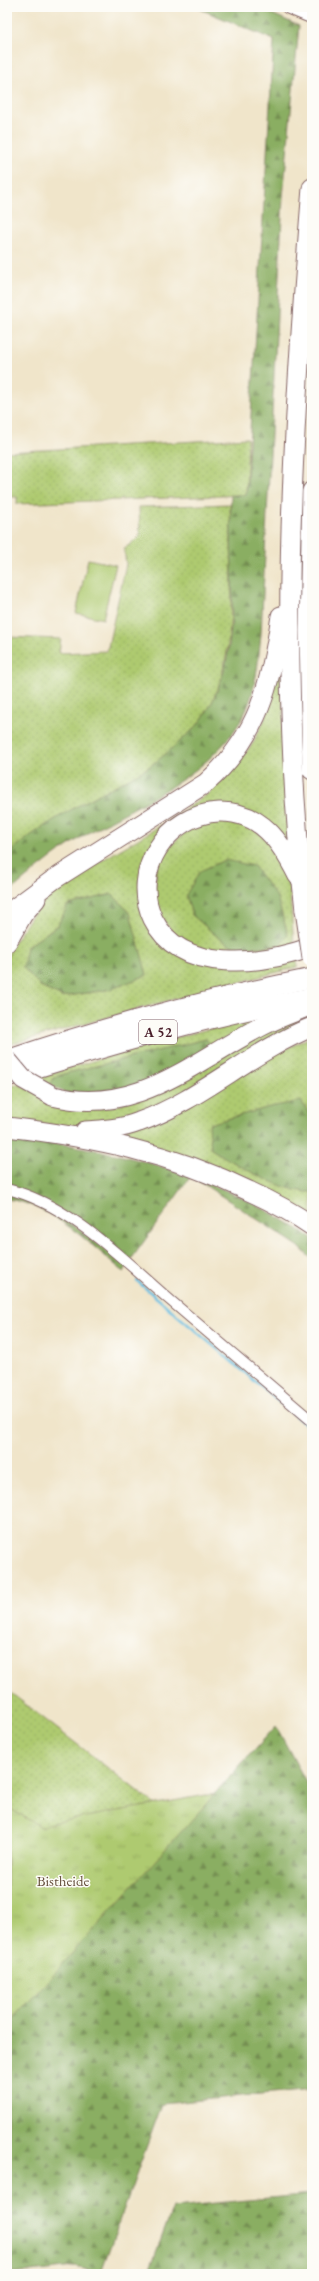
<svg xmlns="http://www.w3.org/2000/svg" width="319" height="2281" font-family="'EB Garamond',serif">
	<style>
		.grass { fill: url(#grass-dots); stroke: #7c744e; fill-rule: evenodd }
		.forest { fill: url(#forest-firs); stroke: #6a6646 }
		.park { fill: url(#park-tufts); stroke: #7c744e }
		.pitch { fill: #aeca70; stroke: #7c744e }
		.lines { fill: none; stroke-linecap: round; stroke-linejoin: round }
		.stream { stroke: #65bfe3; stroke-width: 2.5 }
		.minor-casing { stroke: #846463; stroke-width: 12 }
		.tertiary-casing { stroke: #846463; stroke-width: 15 }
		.motorway-casing { stroke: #846463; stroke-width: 21 }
		.minor { stroke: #fff; stroke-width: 10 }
		.tertiary { stroke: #fff; stroke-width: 13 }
		.motorway { stroke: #fff; stroke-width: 19 }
		.motorway-bridge-casing { stroke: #846463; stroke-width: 21; stroke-linecap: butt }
		.motorway-bridge { stroke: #fff; stroke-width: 19 }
		.labels { text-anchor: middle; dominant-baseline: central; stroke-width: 3; stroke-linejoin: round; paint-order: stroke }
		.shield { fill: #fdfcf7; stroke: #806168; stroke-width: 1 }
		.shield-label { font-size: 14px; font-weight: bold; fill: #4a1f2b }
		.park-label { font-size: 15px; fill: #685240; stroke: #fdfcf7 }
	</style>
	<defs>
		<pattern id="grass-dots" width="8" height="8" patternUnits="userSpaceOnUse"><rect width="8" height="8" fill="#aeca70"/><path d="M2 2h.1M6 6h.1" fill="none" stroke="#97ad61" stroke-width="1.8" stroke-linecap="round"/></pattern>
		<pattern id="forest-firs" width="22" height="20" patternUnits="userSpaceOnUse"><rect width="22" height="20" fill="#8aae62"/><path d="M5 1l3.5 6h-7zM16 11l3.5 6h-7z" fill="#738d51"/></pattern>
		<pattern id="park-tufts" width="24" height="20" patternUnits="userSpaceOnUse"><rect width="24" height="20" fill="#aeca70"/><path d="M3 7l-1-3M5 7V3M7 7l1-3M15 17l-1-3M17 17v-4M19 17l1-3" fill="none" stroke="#97ad61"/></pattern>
	</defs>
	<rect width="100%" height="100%" fill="#fdfcf7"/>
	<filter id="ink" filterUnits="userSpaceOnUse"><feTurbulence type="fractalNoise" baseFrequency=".025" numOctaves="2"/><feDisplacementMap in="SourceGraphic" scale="8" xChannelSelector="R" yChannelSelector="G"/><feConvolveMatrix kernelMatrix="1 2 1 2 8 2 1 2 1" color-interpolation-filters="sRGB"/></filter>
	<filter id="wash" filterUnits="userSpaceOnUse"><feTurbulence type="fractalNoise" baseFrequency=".012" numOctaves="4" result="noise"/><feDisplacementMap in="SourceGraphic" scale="16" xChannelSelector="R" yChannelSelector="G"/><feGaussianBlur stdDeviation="0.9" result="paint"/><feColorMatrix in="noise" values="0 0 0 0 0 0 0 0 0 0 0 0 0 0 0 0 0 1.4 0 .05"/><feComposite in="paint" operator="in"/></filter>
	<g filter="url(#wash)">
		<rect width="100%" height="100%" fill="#f0e5ca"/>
		<g class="grass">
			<polygon points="248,438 246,495 17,504 17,497 7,497 7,452"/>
			<path d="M230,504C231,566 241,675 198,724C185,739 167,755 150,766C104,798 49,816 7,855V637L61,639L59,653L107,651L126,564L124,549L140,536L139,507Z"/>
			<path d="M281,664L290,848L261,820L179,822L145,896L185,955L297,958V967L160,1003L11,1044L7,1036V959L10,948L40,904L65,882L165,823L209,793L232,771L253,743L265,718ZM58,925L112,989L62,997L41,987L27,947Z"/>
			<polygon points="227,818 246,824 267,837 289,879 294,946 278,953 198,951 174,934 162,918 153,898 159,856 193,825"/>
			<polygon points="307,1014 308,1026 165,1108 90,1127 73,1127 7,1121 7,1088 18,1084 74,1109 89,1110 120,1105 277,1026"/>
			<polygon points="265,1015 231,1041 51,1086 39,1077 153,1043"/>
			<polygon points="310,1037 312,1047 312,1221 105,1137"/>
			<polygon points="7,1690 157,1806 7,1870"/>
		</g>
		<g class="forest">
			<path d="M199,7H257L299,26L283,197L261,634C258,664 256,696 240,722C204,781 133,805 77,840C52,856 29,875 7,894V855C48,817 101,795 149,767C159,760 170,750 179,742C185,736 194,730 199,723C247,660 228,568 231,495H246L274,40L200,9Z"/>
			<polygon points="225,860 254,866 277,897 288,935 280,945 237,949 219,938 192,915 186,895 200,871"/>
			<polygon points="112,894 130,913 147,975 112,989 62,997 41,987 23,967 27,947 58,925 68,905"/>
			<polygon points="206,1039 211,1045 141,1086 75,1097 51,1086 52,1079 63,1074"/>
			<path d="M301,1101L312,1118V1192C283,1193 236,1164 211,1149L209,1124L270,1107Z"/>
			<path d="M7,1138C115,1146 222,1177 312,1238V1259L298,1246L191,1176L130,1261L115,1248L7,1185Z"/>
			<path d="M7,1193C54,1207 89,1237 127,1266L124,1272C90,1244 52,1205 7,1199Z"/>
			<polygon points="276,1726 312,1793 312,2089 162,2104 101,2272 75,2267 21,2273 7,2272 7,1870 157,1806 214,1794"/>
			<polygon points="312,2194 312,2274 148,2274 173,2207"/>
		</g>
		<polygon class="park" points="206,1795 214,1795 7,2026 7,1807 43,1828 47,1824"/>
		<polygon class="pitch" points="88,559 116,565 103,619 76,613"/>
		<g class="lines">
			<polyline class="stream" points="137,1281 312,1430"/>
		</g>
	</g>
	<g filter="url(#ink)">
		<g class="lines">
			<defs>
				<path id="minor" d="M7,1189C70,1204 123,1260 171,1301C218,1341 265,1381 312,1421"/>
				<polyline id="tertiary" points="288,7 312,17"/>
				<g id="motorway">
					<polyline points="312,491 309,631 312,770"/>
					<path d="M298,876C281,842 261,811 219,812C167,814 130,871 153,919C181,976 263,964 312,947"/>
					<path d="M305,910C277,670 292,428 312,188"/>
					<path d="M7,914L53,880L206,783C259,736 271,683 281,616"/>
					<polyline points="7,942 23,914 36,899"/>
					<path d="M7,1060C107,1026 208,999 312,978"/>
					<path d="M7,1077C107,1046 209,1016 312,997"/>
					<path d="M53,1096C136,1117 194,1061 262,1026C277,1018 292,1013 307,1007"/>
					<path d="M7,1127C93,1137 171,1153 249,1191C271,1201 292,1212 312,1226"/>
					<path d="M85,1131C103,1130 121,1129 139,1122C201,1100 250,1052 312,1027"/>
				</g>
			</defs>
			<use href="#minor" class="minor-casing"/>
			<use href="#tertiary" class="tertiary-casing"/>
			<use href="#motorway" class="motorway-casing"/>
			<use href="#minor" class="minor"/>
			<use href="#tertiary" class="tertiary"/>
			<use href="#motorway" class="motorway"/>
			<defs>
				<g id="motorway-bridge">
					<polyline points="305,910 312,958"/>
					<polyline points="7,1060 23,1079 53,1096"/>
				</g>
			</defs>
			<use href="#motorway-bridge" class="motorway-bridge-casing"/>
			<use href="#motorway-bridge" class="motorway-bridge"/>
		</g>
	</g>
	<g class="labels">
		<rect class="shield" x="139" y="1020" width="38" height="24" rx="3"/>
		<g class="shield-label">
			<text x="158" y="1032">A 52</text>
		</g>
		<g class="park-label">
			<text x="63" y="1880">Bistheide</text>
		</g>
	</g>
	<rect width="319" height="2281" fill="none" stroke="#fdfcf7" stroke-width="24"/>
</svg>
